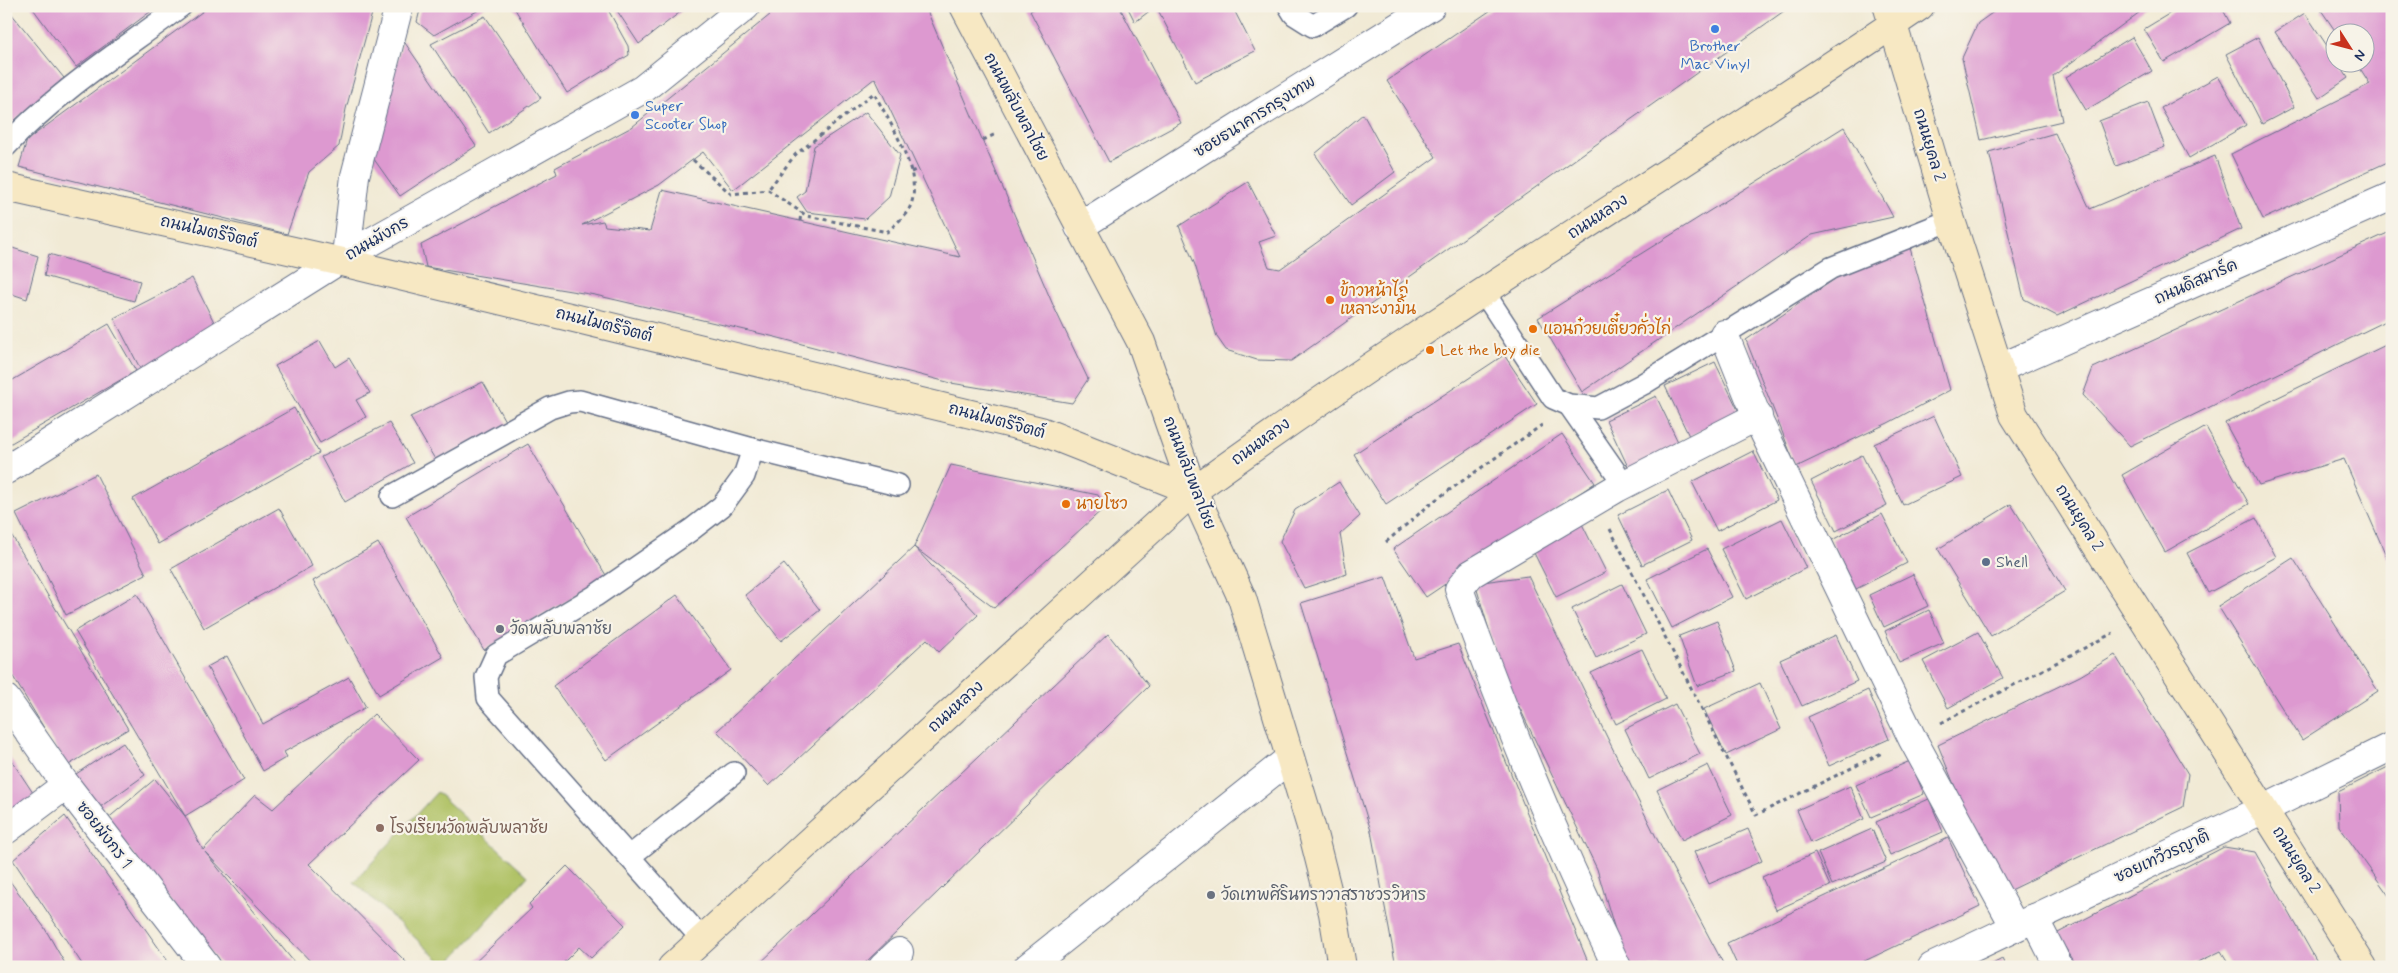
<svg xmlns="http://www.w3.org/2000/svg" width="2398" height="973" font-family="Mynerve,'Playpen Sans Thai',sans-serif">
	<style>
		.green { fill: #b0c266; stroke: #667862 }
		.building { fill: #dd99d0; fill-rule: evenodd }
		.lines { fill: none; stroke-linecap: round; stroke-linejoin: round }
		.lane-casing { stroke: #667088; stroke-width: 24 }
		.street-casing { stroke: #667088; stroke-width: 30 }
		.secondary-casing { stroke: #667088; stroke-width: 30 }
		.path { stroke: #667088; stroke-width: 3; stroke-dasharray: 4 4; stroke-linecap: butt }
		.lane { stroke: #fff; stroke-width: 21 }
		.street { stroke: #fff; stroke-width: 28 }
		.secondary { stroke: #f7e8c3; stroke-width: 28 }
		.shop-dot { fill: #3f7fe0; stroke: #f7f3e8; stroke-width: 2 }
		.food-dot { fill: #e8710a; stroke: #f7f3e8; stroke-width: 2 }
		.service-dot { fill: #5c6f8a; stroke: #f7f3e8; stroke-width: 2 }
		.worship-dot { fill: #6b7280; stroke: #f7f3e8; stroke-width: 2 }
		.education-dot { fill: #8d6e63; stroke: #f7f3e8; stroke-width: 2 }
		.labels { text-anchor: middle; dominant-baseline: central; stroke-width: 4.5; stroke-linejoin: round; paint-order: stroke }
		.shop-label { font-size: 16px; fill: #366cbe; stroke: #f7f3e8 }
		.street-label { font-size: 16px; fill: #1b2f5e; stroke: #f7f3e8 }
		.food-label { font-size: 16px; fill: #c56008; stroke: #f7f3e8; text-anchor: start }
		.service-label { font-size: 16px; fill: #4e5e75; stroke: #f7f3e8; text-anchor: start }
		.worship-label { font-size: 16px; fill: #5b616d; stroke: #f7f3e8; text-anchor: start }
		.education-label { font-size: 16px; fill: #785e54; stroke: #f7f3e8; text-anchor: start }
	</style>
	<rect width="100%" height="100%" fill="#f7f3e8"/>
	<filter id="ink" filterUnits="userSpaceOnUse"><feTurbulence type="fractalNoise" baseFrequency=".02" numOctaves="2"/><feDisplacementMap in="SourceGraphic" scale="10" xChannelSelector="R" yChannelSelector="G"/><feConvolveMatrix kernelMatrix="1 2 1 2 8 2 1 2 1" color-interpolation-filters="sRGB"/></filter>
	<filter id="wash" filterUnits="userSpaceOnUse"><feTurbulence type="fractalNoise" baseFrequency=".0096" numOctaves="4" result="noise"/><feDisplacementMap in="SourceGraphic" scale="20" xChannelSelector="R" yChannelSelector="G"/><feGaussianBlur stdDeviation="1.12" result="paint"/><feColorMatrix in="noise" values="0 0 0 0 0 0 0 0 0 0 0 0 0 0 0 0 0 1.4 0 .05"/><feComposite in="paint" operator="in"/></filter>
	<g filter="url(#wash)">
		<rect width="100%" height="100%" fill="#f1ead5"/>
		<polygon class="green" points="437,792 528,876 446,966 354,882"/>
		<g id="blocks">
			<g class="building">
				<polygon points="31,6 158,6 76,67"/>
				<polygon points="210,6 374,6 346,109 339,146 309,172 287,234 19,167 27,140"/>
				<polygon points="421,6 486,6 434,35 417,22"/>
				<polygon points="513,6 606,6 628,46 629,55 567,93"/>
				<polygon points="614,6 688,6 639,44"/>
				<path d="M781,6H925L1053,305L1088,379L1072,403L951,383L775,337L595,295L426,267L421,245L557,174L555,168L632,127ZM875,78L960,257L662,190L650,231L605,226L603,221L582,225L659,185L703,152L733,190Z"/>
				<polygon points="1040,6 1119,6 1181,123 1109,162 1030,11"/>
				<polygon points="1127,6 1232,6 1255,51 1195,82 1156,6 1135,22"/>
				<polygon points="1497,6 1791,6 1291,361 1257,360 1226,350 1217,337 1195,265 1179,226 1248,182 1276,236 1259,242 1269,267 1280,269 1436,157 1387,81"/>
				<polygon points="2002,6 2148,6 2053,76 2062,121 1981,140 1962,58 1978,23"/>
				<polygon points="2182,6 2221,6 2230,23 2164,62 2144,29"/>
				<polygon points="2330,6 2392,6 2392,160 2263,219 2231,154 2370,84 2356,62 2366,62 2366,32 2336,32 2321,10"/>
				<polygon points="6,7 64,78 6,128"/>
				<polygon points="2305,13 2336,59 2336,62 2338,62 2348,78 2319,98 2275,32"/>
				<polygon points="485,16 541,98 489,133 431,44"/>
				<polygon points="2132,37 2152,71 2086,110 2066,77"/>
				<polygon points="2258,37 2294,107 2262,124 2226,54"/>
				<polygon points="403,40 476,146 400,196 371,155"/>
				<polygon points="2218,76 2246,125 2189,158 2161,108"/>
				<polygon points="2148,102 2165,147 2116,166 2099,121"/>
				<polygon points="866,112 900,155 889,197 865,219 807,212 797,197 805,191 814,146"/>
				<polygon points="1363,114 1395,172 1351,205 1315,154"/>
				<polygon points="1844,127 1893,217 1812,235 1582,392 1538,318"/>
				<polygon points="2055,133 2090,209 2215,156 2241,229 2057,316 2024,299 1989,152"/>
				<polygon points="2392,231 2392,318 2130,446 2083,395 2093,368"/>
				<polygon points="6,246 38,256 27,299 6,292"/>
				<polygon points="1910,248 1950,390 1888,423 1796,467 1746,340 1845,272"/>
				<polygon points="49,254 140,281 134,301 44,276"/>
				<polygon points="192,278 218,330 141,370 114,318"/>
				<polygon points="109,324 136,371 6,446 6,384"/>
				<polygon points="320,341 335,367 349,358 370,393 356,400 366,417 320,443 275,366"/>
				<polygon points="2392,342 2392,569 2344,459 2259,485 2225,423"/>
				<polygon points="1504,355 1537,404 1386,504 1354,454"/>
				<polygon points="1715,362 1739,412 1689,436 1665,386"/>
				<polygon points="483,382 509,428 436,461 410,417"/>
				<polygon points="1656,396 1680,446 1630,471 1606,420"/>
				<polygon points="294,408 319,453 158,544 133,499"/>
				<polygon points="1934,416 1962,477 1903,505 1874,444"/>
				<polygon points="389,423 413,463 345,502 321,457"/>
				<polygon points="2206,427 2249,504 2165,552 2122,475"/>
				<polygon points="1562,434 1595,483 1426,597 1393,549"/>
				<polygon points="528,444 607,577 484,650 406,517"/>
				<polygon points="1753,451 1777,500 1717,531 1692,482"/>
				<polygon points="1862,455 1887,505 1836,531 1811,481"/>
				<polygon points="951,465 1098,495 1104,508 994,608 914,547 978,615 939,652 927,639 769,786 717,731 914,547"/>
				<polygon points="96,474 146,574 66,615 16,514"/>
				<polygon points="1339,482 1360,516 1340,534 1347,574 1304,588 1280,541 1295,510"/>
				<polygon points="1668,490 1692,540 1642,565 1618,515"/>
				<polygon points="2011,504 2065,591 1991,636 1938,549"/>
				<polygon points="279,508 312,566 204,628 171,569"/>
				<polygon points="1882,514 1907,563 1856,589 1832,540"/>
				<polygon points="2256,518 2276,557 2208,593 2187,553"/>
				<polygon points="1782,519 1806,568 1746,599 1721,549"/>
				<polygon points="1581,522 1606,572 1556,597 1531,547"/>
				<polygon points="6,526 128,729 67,766 6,665"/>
				<polygon points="378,543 443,657 379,695 313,581"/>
				<polygon points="1707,549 1732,597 1672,628 1647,579"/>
				<polygon points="2293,558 2378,691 2302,740 2218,606"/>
				<polygon points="784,564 820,610 781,641 745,595"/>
				<polygon points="1913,574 1928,606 1884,627 1869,595"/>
				<polygon points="1528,576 1657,839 1725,967 1626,967 1597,869 1500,667 1475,583"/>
				<polygon points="1385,577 1414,658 1458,644 1590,967 1396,967 1371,831 1301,603"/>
				<polygon points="1622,584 1646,634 1596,658 1572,609"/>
				<polygon points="137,594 244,780 185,816 75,631"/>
				<polygon points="677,595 731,670 606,760 553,686"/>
				<polygon points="1929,610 1944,643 1899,663 1885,631"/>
				<polygon points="1717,621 1736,671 1697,686 1679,636"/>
				<polygon points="1978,632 2003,678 1948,708 1923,661"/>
				<polygon points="1108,634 1149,686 861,967 756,967"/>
				<polygon points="1836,635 1857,681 1802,706 1780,660"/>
				<polygon points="1642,649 1666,699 1616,724 1591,673"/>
				<polygon points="2115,655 2188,774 2183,807 2008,891 1970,824 1938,745 2080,676"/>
				<polygon points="227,656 263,724 349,677 366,707 284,752 287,757 263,771 207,667"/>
				<polygon points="1760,683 1781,729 1726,755 1704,709"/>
				<polygon points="1868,690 1889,739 1829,766 1808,717"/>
				<polygon points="1675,704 1700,754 1649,779 1625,729"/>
				<polygon points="374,714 419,760 309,864 411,967 316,967 205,852 298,967 223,967 106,820 155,779 185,816 203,850 255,795 273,809"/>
				<polygon points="123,743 145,775 93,812 70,778"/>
				<polygon points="6,752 35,796 6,815"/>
				<polygon points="1910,761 1924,794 1871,817 1856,785"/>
				<polygon points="1708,765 1732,815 1682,840 1657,790"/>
				<polygon points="2392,765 2392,900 2339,826 2338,792"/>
				<polygon points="1850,786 1864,819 1811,843 1797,810"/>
				<polygon points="1929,799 1943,832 1890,855 1876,822"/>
				<polygon points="65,816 146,930 172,967 84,967 13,860"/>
				<polygon points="1748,829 1762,861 1709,884 1694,852"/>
				<polygon points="1872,829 1886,862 1832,885 1818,853"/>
				<polygon points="1948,838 1980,906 1852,967 1738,967 1727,943"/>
				<polygon points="2224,847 2255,852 2320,967 2231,967 2221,951 2188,967 2078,967 2056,934"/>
				<polygon points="1815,853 1830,886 1776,910 1762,877"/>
				<polygon points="567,866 625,925 591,958 579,947 559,967 470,967 532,908 529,904"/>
				<polygon points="6,876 44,927 67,967 6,967"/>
				<polygon points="2002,959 2006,967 1987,967"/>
			</g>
		</g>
	</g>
	<g filter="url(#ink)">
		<use href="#blocks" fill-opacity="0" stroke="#667088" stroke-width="1"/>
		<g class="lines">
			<defs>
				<g id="lane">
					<polyline points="1289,6 1294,14 1313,26 1346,6"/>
					<path d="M6,146C55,93 124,49 181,6"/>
					<polyline points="1483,291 1553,398 1569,405 1598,408 1643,384 1831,268 1951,220"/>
					<polyline points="1569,405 1624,484"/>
					<polyline points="392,496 550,408 569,402 580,401 753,449"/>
					<polyline points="629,857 734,773"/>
					<polyline points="702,939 488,698 486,677 496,655 595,596 691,530 722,506 744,476 753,449 898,485"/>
				</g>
				<g id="street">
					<polyline points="1079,227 1431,6"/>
					<polyline points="346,256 355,176 399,6"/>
					<polyline points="1724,334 1760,424 1912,738 2015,927"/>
					<polyline points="2000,368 2392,196"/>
					<polyline points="6,470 346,256 643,89 746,6"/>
					<polyline points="6,699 66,785 207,967"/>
					<polyline points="6,830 66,785"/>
					<polyline points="2034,918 2059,967"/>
					<polyline points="883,967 899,952"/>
					<polyline points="1028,967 1289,759"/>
					<path d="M1617,967C1557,844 1505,718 1459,589L1471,574L1617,488L1758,416"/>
					<polyline points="1932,967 2264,809 2392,746"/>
				</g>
				<g id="secondary">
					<polyline points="964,6 1141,342 1193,491 1242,598 1312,830 1333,913 1342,967"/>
					<polyline points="1888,8 1951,220 2014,415 2363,967"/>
					<polyline points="6,187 338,261 1041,431 1193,491"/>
					<path d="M672,967L1193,491C1429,319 1679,170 1920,6"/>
				</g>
			</defs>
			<use href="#lane" class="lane-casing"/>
			<use href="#street" class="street-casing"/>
			<use href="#secondary" class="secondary-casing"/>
			<g class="path">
				<polyline points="983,140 996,134"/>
				<path d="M693,160L731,194L768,190L807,216L887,232C894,225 906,216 910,207C925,175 888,120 874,93L795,155L768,190"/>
				<polyline points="911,172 918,169"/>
				<polyline points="800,221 801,212"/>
				<polyline points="1610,529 1756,815 1884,752"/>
				<polyline points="1386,542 1434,501 1542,425"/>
				<polyline points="1941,723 2113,633"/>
			</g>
			<use href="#lane" class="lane"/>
			<use href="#street" class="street"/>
			<use href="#secondary" class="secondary"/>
		</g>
	</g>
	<g class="shop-dot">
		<circle cx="1715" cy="29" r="5"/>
		<circle cx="635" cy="115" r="5"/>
	</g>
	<g class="food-dot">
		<circle cx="1330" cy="300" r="5"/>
		<circle cx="1533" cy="329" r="5"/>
		<circle cx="1430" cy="350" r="5"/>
		<circle cx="1066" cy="504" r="5"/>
	</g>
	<circle class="service-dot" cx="1986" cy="562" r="5"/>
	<g class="worship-dot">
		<circle cx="500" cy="629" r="5"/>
		<circle cx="1211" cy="895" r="5"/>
	</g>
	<circle class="education-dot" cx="380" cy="828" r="5"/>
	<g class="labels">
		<g class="shop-label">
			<text x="1715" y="46">Brother<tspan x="1715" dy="18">Mac Vinyl</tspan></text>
			<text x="645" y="106" text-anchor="start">Super<tspan x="645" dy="18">Scooter Shop</tspan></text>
		</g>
		<g class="street-label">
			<text transform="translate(1016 107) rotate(62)">ถนนพลับพลาไชย</text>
			<text transform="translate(1255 117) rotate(-32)">ซอยธนาคารกรุงเทพ</text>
			<text transform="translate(1929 145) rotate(73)">ถนนยุคล 2</text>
			<text transform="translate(1598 217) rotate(-33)">ถนนหลวง</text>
			<text transform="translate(209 232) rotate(13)">ถนนไมตรีจิตต์</text>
			<text transform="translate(377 239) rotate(-30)">ถนนมังกร</text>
			<text transform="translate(2196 282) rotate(-24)">ถนนดิสมาร์ค</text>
			<text transform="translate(604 325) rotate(14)">ถนนไมตรีจิตต์</text>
			<text transform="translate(997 421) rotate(15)">ถนนไมตรีจิตต์</text>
			<text transform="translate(1261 442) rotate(-36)">ถนนหลวง</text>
			<text transform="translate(1189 473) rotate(69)">ถนนพลับพลาไชย</text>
			<text transform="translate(2079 518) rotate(58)">ถนนยุคล 2</text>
			<text transform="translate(956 707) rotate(-42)">ถนนหลวง</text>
			<text transform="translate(104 835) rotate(52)">ซอยมังกร 1</text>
			<text transform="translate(2162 857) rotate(-25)">ซอยเทวีวรญาติ</text>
			<text transform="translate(2296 860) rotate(58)">ถนนยุคล 2</text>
		</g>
		<g class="food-label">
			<text x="1340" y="291">ข้าวหน้าไก่<tspan x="1340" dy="18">เหลาะงามิ้น</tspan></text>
			<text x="1543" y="329">แอนก๋วยเตี๋ยวคั่วไก่</text>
			<text x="1440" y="350">Let the boy die</text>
			<text x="1076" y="504">นายโซว</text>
		</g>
		<g class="service-label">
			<text x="1996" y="562">Shell</text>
		</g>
		<g class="worship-label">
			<text x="510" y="629">วัดพลับพลาชัย</text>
			<text x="1221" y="895">วัดเทพศิรินทราวาสราชวรวิหาร</text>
		</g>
		<g class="education-label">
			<text x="390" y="828">โรงเรียนวัดพลับพลาชัย</text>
		</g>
	</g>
	<rect width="2398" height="973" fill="none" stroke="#f7f3e8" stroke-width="25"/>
	<g transform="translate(2350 48) rotate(126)"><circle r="24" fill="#f7f3e8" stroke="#9fa5b1"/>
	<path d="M0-4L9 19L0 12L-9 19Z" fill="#c8321e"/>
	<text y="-8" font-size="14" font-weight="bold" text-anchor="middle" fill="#1b2f5e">N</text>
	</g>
</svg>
